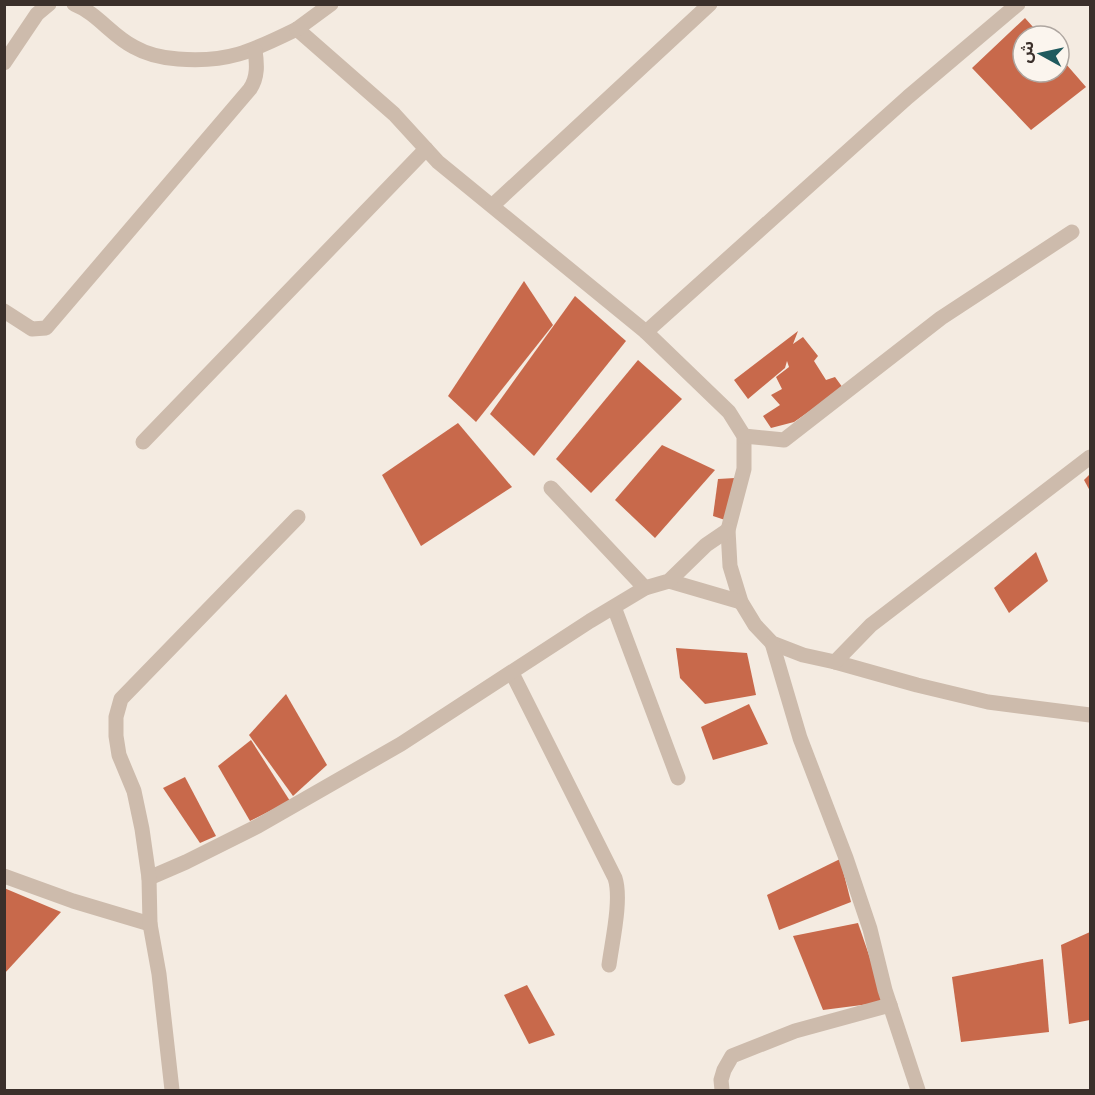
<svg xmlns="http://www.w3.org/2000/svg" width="1095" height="1095" font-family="'Source Sans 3','Noto Sans Arabic',sans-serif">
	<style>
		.building { fill: #c8694b }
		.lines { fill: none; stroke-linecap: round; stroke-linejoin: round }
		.minor { stroke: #cdbbac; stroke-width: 15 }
	</style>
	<rect width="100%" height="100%" fill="#f4ebe1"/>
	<g class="building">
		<polygon points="1025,18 1041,36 1023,36 1023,72 1059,72 1059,56 1086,87 1031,130 972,68"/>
		<polygon points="524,281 553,325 476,422 448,396"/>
		<polygon points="575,296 626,341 534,456 490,414"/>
		<polygon points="798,331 793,344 803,337 818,356 814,361 826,380 835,377 843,388 794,422 771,428 763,416 780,405 771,395 782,389 776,377 789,367 787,361 785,368 748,399 734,380"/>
		<polygon points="638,360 682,399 591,493 556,459"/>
		<polygon points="458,423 512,487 421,546 382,475"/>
		<polygon points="662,445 715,470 655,538 615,500"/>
		<polygon points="1090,474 1090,491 1084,480"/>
		<polygon points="735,478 725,520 713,516 718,479"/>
		<polygon points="1036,552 1048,581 1009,613 994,588"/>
		<polygon points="676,648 747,653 756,695 705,704 680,678"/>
		<polygon points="286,694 327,765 293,796 249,735"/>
		<polygon points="749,704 768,744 713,760 701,727"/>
		<polygon points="251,740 290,801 250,821 218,766"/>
		<polygon points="185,777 216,836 200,843 163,788"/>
		<polygon points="840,859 851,902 779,930 767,895"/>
		<polygon points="4,888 61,912 4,974"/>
		<polygon points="858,923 885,1002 823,1010 793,936"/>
		<polygon points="1090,932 1090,1020 1069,1024 1061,945"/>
		<polygon points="1043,959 1049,1032 961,1042 952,977"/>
		<polygon points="527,985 555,1035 529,1044 504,995"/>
	</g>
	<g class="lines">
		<g class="minor">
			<path d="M74,4C97,13 112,36 134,47C148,55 163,58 178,59C229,63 252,51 297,29L394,114L438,162L646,332"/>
			<polyline points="1018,4 908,97 646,332 729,412 744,436 744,469 728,530 730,566 741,602 755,625 772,643 803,655 835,662 917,685 988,702 1090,715"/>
			<polyline points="297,29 331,4"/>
			<polyline points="4,63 37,14 49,4"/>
			<polyline points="493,205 710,4"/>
			<path d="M4,311L32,329L46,328L250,89C258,77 257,64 255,50"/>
			<polyline points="744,436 784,440 941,318 1072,232"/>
			<polyline points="143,442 426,149"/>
			<polyline points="551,488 645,588"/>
			<polyline points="669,581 741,602"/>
			<polyline points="614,607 678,778"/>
			<polyline points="772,643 800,738 846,858 870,929 885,990 918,1090"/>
			<polyline points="835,662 871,625 1090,457"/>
			<path d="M512,673L615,878C622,899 612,942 609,965"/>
			<polyline points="4,876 73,901 150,924"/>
			<polyline points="149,878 186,862 258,826 401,744 590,621 645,588 669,581 706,545 728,530"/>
			<polyline points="172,1090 159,974 150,924 149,878 142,829 134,791 119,755 116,736 116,717 121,699 298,517"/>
			<polyline points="722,1090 721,1080 724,1070 732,1056 795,1031 890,1005"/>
		</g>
	</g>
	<rect width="1095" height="1095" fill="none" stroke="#3b302b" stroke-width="12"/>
	<g transform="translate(1041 54) rotate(278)"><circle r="28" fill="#fbf5ee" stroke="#aea6a0" stroke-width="1.5"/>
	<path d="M0-4.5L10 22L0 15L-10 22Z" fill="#1f5a5e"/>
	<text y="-9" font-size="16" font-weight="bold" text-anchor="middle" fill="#3b302b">ش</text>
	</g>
</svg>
